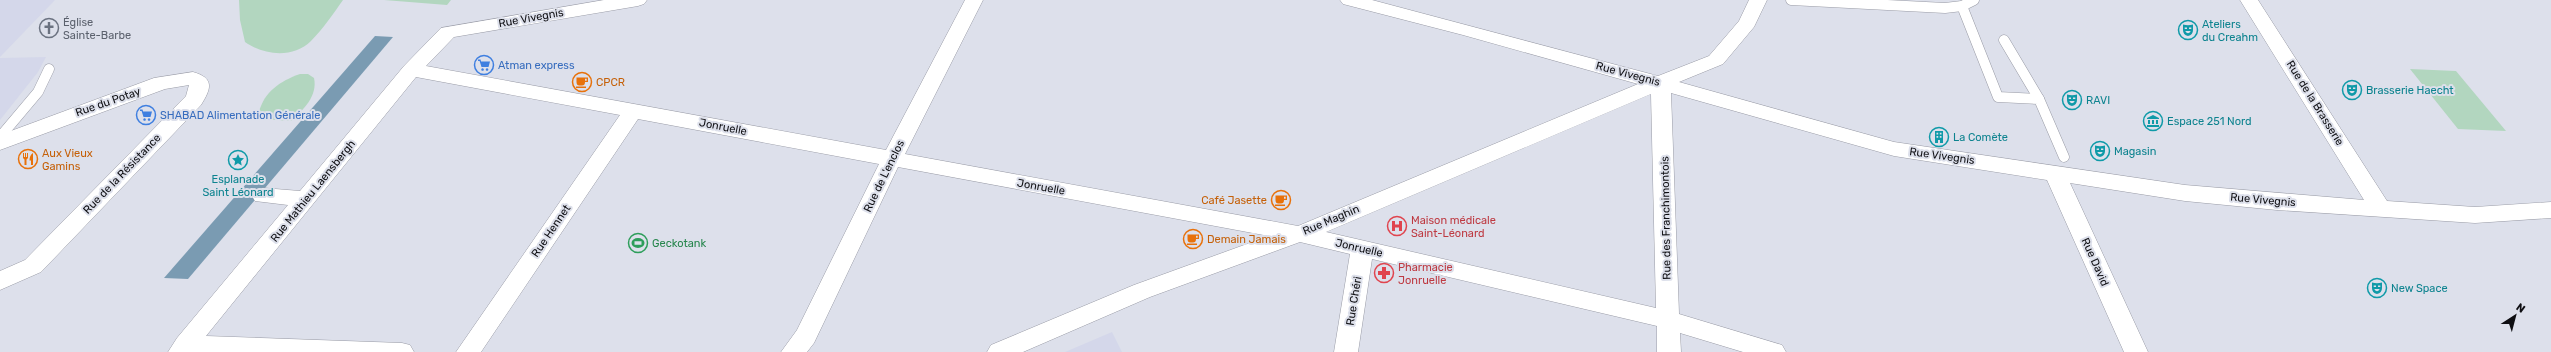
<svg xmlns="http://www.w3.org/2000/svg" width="2551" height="352" font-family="Rubik,sans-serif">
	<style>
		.built { fill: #d4d7ea }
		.green { fill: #b2d6bf }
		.water { fill: #7a9bb2 }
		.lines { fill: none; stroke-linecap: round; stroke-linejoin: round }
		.lane-casing { stroke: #999ba6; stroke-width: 11 }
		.street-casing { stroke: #999ba6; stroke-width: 1 }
		.lane { stroke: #fff; stroke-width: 10 }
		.street { fill: #fff; fill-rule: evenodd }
		.labels { text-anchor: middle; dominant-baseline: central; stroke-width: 4; stroke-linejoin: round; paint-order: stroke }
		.street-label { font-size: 11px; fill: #0e0e12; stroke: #dde0eb }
		.worship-label { font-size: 11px; fill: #5b616d; stroke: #dde0eb; text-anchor: start }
		.culture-label { font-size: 11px; fill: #0d838f; stroke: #dde0eb; text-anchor: start }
		.shop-label { font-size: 11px; fill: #366cbe; stroke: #dde0eb; text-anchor: start }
		.food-label { font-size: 11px; fill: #c56008; stroke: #dde0eb; text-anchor: start }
		.health-label { font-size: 11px; fill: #be3a42; stroke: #dde0eb; text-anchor: start }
		.leisure-label { font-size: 11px; fill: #27864d; stroke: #dde0eb; text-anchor: start }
	</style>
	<rect width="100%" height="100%" fill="#dde0eb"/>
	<g class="built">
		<polygon points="0,0 55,0 0,57"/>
		<polygon points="46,57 38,72 0,120 0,58"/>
		<polygon points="1112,332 1122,352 1065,352"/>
	</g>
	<g class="green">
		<path d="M239,0H343C333,14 323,29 311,41C293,59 263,55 245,42L240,20Z"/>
		<polygon points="384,0 451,0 447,5"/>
		<polygon points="2410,69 2456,71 2506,131 2458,129"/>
		<path d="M300,74H308L314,78C318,96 303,110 291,121L261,119L259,112C264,92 280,81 300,74Z"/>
	</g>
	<polygon class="water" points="375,36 393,37 188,279 164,278"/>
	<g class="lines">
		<defs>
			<g id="lane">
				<polyline points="1791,0 1945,8 1962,6 1974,0"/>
				<polyline points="1962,6 1998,97 2039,99 2064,157"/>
				<polyline points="2004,40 2039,99"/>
				<polyline points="0,137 38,92 49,69"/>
			</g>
			<g id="street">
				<path d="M604,0H647L644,4L638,6L454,37L426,66L886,150L965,0H983L905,154L1298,226L1638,84L1463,35L1343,4L1340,0H1372L1658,76L1709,56L1739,21L1749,0H1767L1754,27L1723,64L1679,82L1894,142L2185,185L2364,200L2240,0H2258L2387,201L2475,207L2551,202V218L2475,223L2277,210L2185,201L2070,183L2148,352H2124L2047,180L1894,156L1671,93L1679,314L1782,345L1786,352H1743L1680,333L1681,352H1657V326L1372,259L1358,352H1334L1350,254L1300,242L1150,297L1023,352H987L991,345L1134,285L1269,236L898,167L814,343L807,352H781L797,330L879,164L638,119L481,352H456L620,115L416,77L206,336L402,343L410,345L414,352H168L177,338L288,205L255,201L252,196L255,191L263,188L300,191L404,66L441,28ZM1651,94L1656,308L1326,232Z"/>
				<path d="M193,72C215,78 211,89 201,105L41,272L0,290V271L25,260L186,96L189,85L165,89L0,150V135L154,78Z"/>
			</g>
		</defs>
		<use href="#lane" class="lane-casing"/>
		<use href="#street" class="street-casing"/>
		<use href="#lane" class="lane"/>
		<use href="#street" class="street"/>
	</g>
	<defs>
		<symbol id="church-ring" viewBox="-11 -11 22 22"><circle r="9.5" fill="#dde0eb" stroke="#6b7280" stroke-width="1.5"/><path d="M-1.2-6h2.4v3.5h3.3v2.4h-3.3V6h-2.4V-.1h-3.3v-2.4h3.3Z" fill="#6b7280"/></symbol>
		<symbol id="theatre-ring" viewBox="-11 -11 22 22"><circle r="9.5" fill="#dde0eb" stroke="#0f9aa8" stroke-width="1.5"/><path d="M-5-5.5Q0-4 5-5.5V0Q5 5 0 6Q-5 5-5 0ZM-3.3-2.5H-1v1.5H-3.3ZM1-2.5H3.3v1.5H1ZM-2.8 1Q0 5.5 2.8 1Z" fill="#0f9aa8"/></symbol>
		<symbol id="supermarket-ring" viewBox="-11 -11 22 22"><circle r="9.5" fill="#dde0eb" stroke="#3f7fe0" stroke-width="1.5"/><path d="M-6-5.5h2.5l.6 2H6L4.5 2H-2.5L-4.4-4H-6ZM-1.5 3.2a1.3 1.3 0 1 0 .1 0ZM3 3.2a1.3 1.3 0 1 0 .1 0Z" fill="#3f7fe0"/></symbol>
		<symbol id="cafe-ring" viewBox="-11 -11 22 22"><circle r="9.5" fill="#dde0eb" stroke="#e8710a" stroke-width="1.5"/><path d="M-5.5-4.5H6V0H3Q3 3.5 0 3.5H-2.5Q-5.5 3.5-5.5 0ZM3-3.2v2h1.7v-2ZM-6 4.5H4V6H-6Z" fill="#e8710a"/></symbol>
		<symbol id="museum-ring" viewBox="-11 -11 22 22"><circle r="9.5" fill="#dde0eb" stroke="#0f9aa8" stroke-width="1.5"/><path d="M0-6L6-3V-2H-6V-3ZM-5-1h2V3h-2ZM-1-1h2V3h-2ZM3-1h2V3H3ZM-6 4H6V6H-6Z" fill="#0f9aa8"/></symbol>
		<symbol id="building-ring" viewBox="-11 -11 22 22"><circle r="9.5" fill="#dde0eb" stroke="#0f9aa8" stroke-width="1.5"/><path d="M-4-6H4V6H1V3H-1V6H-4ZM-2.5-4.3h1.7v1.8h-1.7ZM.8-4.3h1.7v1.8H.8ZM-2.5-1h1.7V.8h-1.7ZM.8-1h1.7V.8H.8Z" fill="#0f9aa8"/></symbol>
		<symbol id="restaurant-ring" viewBox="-11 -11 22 22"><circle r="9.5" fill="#dde0eb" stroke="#e8710a" stroke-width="1.5"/><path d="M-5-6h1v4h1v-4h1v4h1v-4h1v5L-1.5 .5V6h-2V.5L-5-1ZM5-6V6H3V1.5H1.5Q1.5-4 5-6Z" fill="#e8710a"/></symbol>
		<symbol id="sight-ring" viewBox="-11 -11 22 22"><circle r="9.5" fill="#dde0eb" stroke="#0f9aa8" stroke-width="1.5"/><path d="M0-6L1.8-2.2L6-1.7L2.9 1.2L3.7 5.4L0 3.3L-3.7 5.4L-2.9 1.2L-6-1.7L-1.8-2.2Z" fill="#0f9aa8"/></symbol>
		<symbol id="hospital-ring" viewBox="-11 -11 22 22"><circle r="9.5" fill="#dde0eb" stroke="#e0444e" stroke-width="1.5"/><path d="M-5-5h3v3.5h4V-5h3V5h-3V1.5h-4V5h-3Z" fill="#e0444e"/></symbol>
		<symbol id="stadium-ring" viewBox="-11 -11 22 22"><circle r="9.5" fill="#dde0eb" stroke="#2e9e5b" stroke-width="1.5"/><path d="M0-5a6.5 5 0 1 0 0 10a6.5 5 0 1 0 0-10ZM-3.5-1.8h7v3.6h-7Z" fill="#2e9e5b"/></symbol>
		<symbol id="pharmacy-ring" viewBox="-11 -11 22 22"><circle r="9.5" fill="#dde0eb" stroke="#e0444e" stroke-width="1.5"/><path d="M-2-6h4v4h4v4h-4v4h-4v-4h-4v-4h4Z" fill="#e0444e"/></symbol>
	</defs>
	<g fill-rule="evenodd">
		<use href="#church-ring" x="38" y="17" width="22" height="22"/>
		<use href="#theatre-ring" x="2177" y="19" width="22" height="22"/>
		<use href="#supermarket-ring" x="473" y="54" width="22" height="22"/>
		<use href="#cafe-ring" x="571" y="71" width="22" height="22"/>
		<use href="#theatre-ring" x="2341" y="79" width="22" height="22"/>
		<use href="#theatre-ring" x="2061" y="89" width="22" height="22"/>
		<use href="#supermarket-ring" x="135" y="104" width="22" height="22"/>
		<use href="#museum-ring" x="2142" y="110" width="22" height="22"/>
		<use href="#building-ring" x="1928" y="126" width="22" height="22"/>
		<use href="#theatre-ring" x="2089" y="140" width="22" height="22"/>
		<use href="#restaurant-ring" x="17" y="148" width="22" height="22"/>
		<use href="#sight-ring" x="227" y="149" width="22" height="22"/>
		<use href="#cafe-ring" x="1270" y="189" width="22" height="22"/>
		<use href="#hospital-ring" x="1386" y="215" width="22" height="22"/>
		<use href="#cafe-ring" x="1182" y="228" width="22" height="22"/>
		<use href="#stadium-ring" x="627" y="232" width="22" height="22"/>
		<use href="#pharmacy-ring" x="1373" y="262" width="22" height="22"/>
		<use href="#theatre-ring" x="2366" y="277" width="22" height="22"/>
	</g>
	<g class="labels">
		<g class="street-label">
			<text transform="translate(531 18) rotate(-10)">Rue Vivegnis</text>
			<text transform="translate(1628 74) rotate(15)">Rue Vivegnis</text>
			<text transform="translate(108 102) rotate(-19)">Rue du Potay</text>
			<text transform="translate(2315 103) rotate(58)">Rue de la Brasserie</text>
			<text transform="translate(723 127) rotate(11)">Jonruelle</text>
			<text transform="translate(1942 156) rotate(8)">Rue Vivegnis</text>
			<text transform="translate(122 174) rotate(-46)">Rue de la Résistance</text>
			<text transform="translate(884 176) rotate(-64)">Rue de L'enclos</text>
			<text transform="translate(1041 187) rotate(10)">Jonruelle</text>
			<text transform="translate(313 191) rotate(-51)">Rue Mathieu Laensbergh</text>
			<text transform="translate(2263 200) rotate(5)">Rue Vivegnis</text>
			<text transform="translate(1666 218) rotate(-91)">Rue des Franchimontois</text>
			<text transform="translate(1331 220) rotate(-23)">Rue Maghin</text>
			<text transform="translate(551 231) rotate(-56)">Rue Hennet</text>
			<text transform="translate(1359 248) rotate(13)">Jonruelle</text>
			<text transform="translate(2095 262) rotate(66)">Rue David</text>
			<text transform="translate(1354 301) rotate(-81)">Rue Chéri</text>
		</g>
		<g class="worship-label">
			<text x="63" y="22">Église<tspan x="63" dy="13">Sainte-Barbe</tspan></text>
		</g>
		<g class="culture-label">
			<text x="2202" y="24">Ateliers<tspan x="2202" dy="13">du Creahm</tspan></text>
			<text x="2366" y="90">Brasserie Haecht</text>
			<text x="2086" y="100">RAVI</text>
			<text x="2167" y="121">Espace 251 Nord</text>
			<text x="1953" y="137">La Comète</text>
			<text x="2114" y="151">Magasin</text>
			<text x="238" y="179" text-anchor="middle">Esplanade<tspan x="238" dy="13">Saint Léonard</tspan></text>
			<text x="2391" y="288">New Space</text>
		</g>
		<g class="shop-label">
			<text x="498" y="65">Atman express</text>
			<text x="160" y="115">SHABAD Alimentation Générale</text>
		</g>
		<g class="food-label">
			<text x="596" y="82">CPCR</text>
			<text x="42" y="153">Aux Vieux<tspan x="42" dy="13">Gamins</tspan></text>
			<text x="1267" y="200" text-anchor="end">Café Jasette</text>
			<text x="1207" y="239">Demain Jamais</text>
		</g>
		<g class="health-label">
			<text x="1411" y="220">Maison médicale<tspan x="1411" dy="13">Saint-Léonard</tspan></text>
			<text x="1398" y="267">Pharmacie<tspan x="1398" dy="13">Jonruelle</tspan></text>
		</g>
		<g class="leisure-label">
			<text x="652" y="243">Geckotank</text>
		</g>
	</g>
	<g transform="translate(2515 316) rotate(36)" stroke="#dde0eb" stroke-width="3" paint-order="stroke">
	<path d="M0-3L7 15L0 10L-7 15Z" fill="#0e0e12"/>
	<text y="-6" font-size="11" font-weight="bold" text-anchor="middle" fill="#0e0e12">N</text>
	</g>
</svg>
